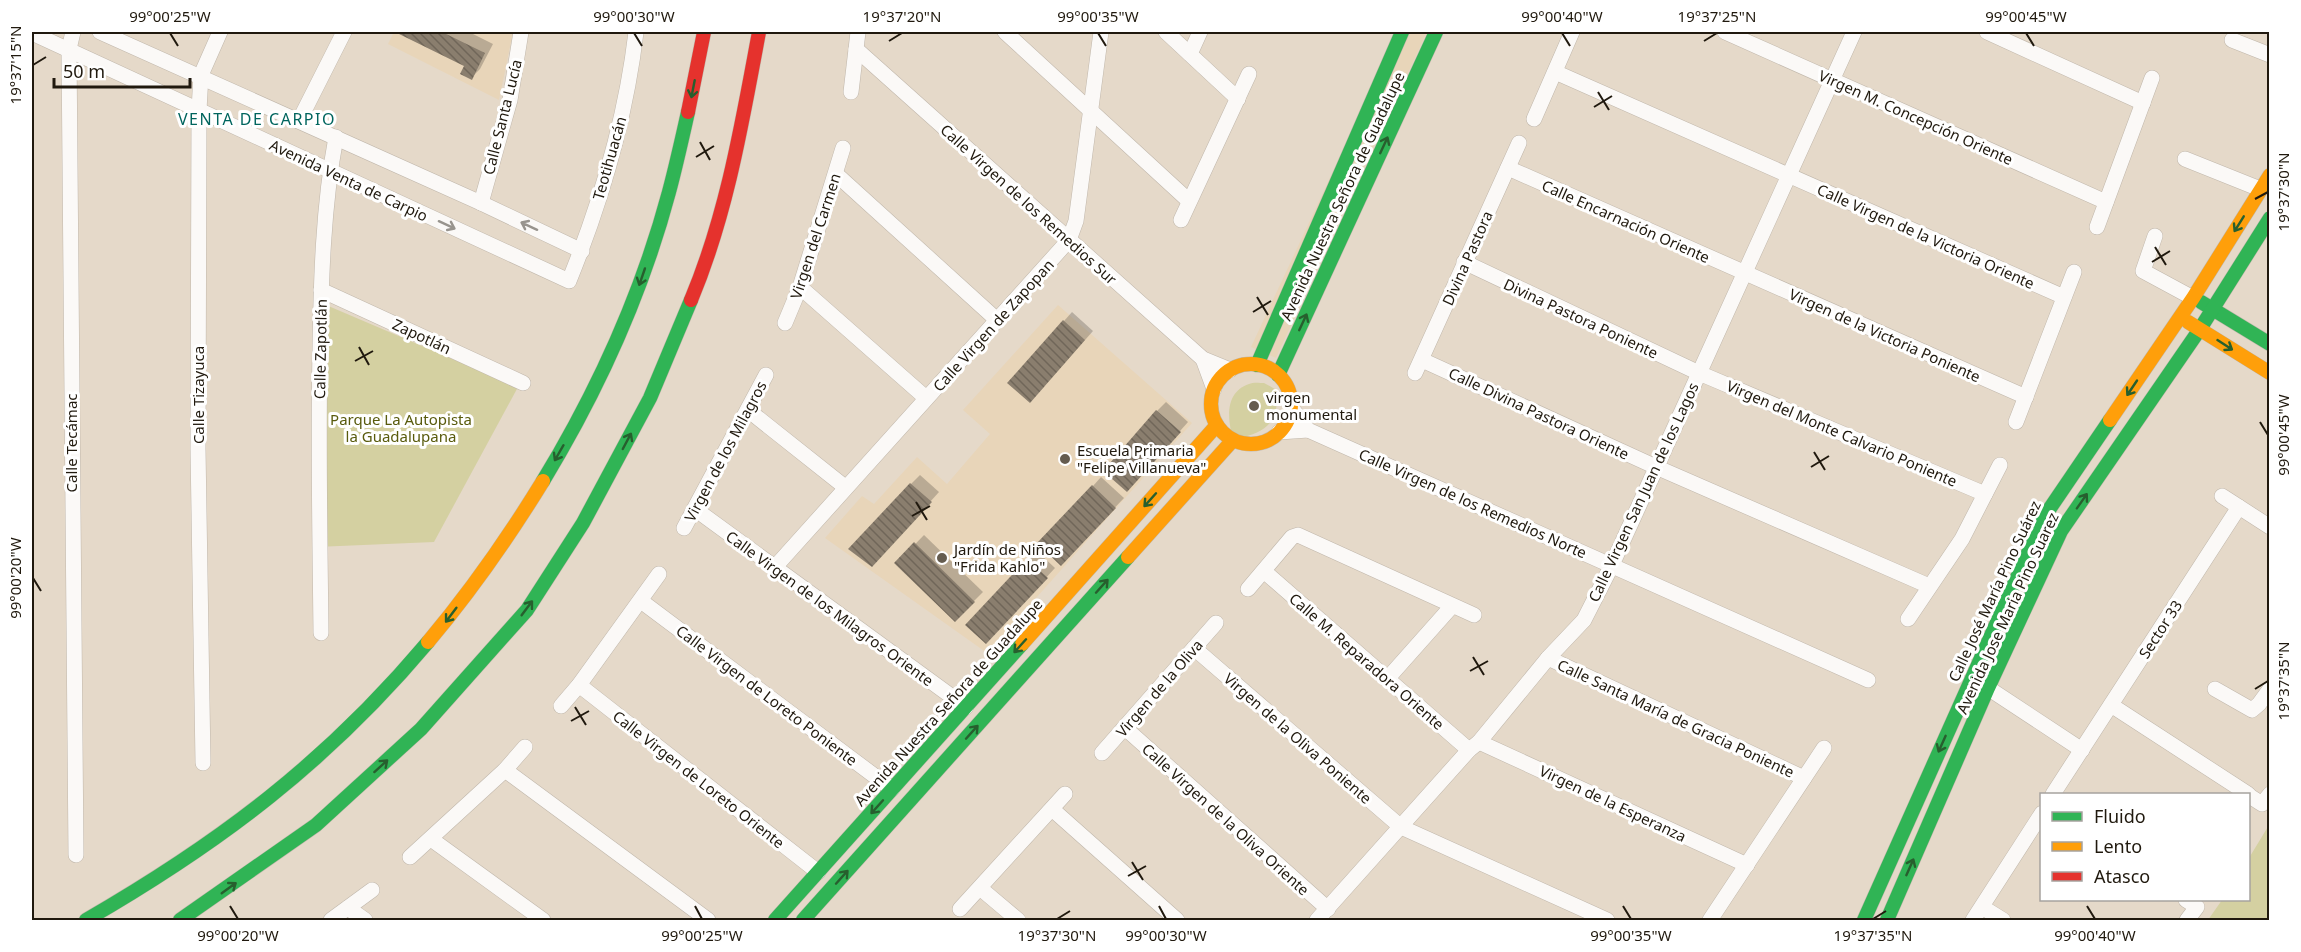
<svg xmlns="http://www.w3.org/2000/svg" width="2301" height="952" font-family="'Noto Sans',sans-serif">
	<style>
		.built { fill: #e8d5b9 }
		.park { fill: #d4d0a1 }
		.shadow { fill: #0003 }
		.building { fill: url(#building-back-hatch) }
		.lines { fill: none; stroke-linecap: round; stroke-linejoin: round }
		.street-casing { stroke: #c0b7ab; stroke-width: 16 }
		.fast-casing { stroke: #c0b7ab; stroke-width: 15 }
		.slow-casing { stroke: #c0b7ab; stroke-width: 15 }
		.jam-casing { stroke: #c0b7ab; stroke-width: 15 }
		.street { stroke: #fbf9f7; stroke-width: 15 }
		.fast { stroke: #30b455; stroke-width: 14 }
		.slow { stroke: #ff9f0a; stroke-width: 14 }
		.jam { stroke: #e5322d; stroke-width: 14 }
		.oneway { stroke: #275f2e }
		.oneway2 { stroke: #98948e }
		.ticks { fill: none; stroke: #20190e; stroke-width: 2 }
		.poi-dot { fill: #655c4f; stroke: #fff; stroke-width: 2 }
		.labels { text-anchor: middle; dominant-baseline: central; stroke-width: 6; stroke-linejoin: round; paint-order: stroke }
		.street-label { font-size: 15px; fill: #20190e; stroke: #fff }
		.poi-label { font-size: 15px; fill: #20190e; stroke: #fff; text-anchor: start }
		.park-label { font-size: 15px; fill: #595b0d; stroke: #fff }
		.neighbourhood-label { font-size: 16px; letter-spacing: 1.5px; fill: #00655e; stroke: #fff }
		.neatline { fill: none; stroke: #20190e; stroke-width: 2 }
		.ticks-label { font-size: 15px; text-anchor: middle; fill: #20190e }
	</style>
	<defs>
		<pattern id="building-back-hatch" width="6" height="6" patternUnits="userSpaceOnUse" patternTransform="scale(1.5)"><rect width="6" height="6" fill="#8a7e6e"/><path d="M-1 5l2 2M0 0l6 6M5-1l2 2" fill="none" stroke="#706659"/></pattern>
	</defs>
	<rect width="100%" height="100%" fill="#e5d9c9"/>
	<g class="built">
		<polygon points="394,32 513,32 499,100 388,44"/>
		<polygon points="1398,32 1427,32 1276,358 1251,347"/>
		<polygon points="1058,305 1192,423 987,653 825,538 862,496 874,504 917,457 947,484 990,434 963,410"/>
	</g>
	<g class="park">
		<polygon points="319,302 518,387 434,542 316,547"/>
		<path d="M1264,383L1275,389C1281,416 1270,431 1243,437L1231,431C1227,412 1228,391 1249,384C1253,382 1260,383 1264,383Z"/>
		<polygon points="2269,825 2269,920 2208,920 2222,900 2248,900 2249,858"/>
	</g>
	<g class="shadow">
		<polygon points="399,32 469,32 493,44 480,69 471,78 466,66"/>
		<polygon points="1072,312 1093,331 1039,392 1064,321"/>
		<polygon points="1166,402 1188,422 1136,481 1157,411"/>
		<polygon points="920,475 939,492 881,556 911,484"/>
		<polygon points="1101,477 1124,498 1070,555 1093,486"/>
		<polygon points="924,535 983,592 955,620 897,563"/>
		<polygon points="1037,551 1055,568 995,633 1028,560"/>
	</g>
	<g class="building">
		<polygon points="395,32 442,32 485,53 472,80 460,74 464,66"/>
		<polygon points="1063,320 1085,340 1030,403 1007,383"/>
		<polygon points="1156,410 1181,432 1127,492 1103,471"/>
		<polygon points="910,483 932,502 872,567 848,549"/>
		<polygon points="1092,485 1116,508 1061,566 1037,543"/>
		<polygon points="914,542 975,602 955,622 894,563"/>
		<polygon points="1027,559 1048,578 986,644 965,625"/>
	</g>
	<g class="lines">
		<defs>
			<g id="street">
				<polyline points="73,32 69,49 76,855"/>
				<polyline points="100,32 481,203 582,251"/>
				<polyline points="1005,32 1189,201"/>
				<polyline points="1166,32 1238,99"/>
				<polyline points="1725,32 2106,202"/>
				<polyline points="1987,32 2143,103"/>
				<path d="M32,33L569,281C601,202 626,117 636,32"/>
				<polyline points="2232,40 2270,55"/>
				<polyline points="856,49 1203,359 1230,370"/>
				<polyline points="1190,54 1200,32"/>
				<polyline points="1555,72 2064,297"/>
				<polyline points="851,92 858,32"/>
				<polyline points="1534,119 1572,32"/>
				<polyline points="299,121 344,32"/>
				<polyline points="2185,159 2260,189"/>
				<polyline points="1508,168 2026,397"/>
				<polyline points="836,174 997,320"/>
				<polyline points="481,203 510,100 521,32"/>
				<polyline points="1181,220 1249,74"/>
				<polyline points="2097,227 2152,78"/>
				<polyline points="2155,236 2143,271 2193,298"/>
				<polyline points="1464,262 1699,373 1985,494"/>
				<polyline points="800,287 926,398"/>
				<polyline points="321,290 523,383"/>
				<polyline points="785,323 800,287 843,148"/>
				<polyline points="1203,359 1214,389"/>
				<polyline points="1422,360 1656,467 1929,586"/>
				<polyline points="1415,373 1519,143"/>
				<polyline points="1291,407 1308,430 1868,680"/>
				<polyline points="748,410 845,487"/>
				<polyline points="2016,422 2074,272"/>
				<polyline points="1279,432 1308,430"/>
				<polyline points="2222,496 2270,527"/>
				<polyline points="695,509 966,707"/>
				<polyline points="684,528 766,375"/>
				<polyline points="775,567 1069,240 1076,221 1101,32"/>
				<polyline points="1265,572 1469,750"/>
				<polyline points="1248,589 1292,537 1298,535 1474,615"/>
				<polyline points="641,601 892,789"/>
				<polyline points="1908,619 1962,539 2000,465"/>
				<path d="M321,633C320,539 318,445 320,351C321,280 323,207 336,137"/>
				<polyline points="1194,648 1401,827 1607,920"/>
				<polyline points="1548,658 1804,778"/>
				<polyline points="1388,678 1452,606"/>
				<polyline points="579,685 818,872"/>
				<polyline points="1978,685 1988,688 2082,750"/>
				<polyline points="2215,689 2252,710 2259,704 2270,689"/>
				<polyline points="2111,705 2248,794"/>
				<polyline points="561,706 579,685 659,574"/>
				<polyline points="1125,728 1328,909"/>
				<polyline points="1479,742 1747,865"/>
				<polyline points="1102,753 1216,623"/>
				<polyline points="203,763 198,449 199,110 201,75 220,32"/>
				<polyline points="505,770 708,920"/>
				<polyline points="2053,794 2239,507"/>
				<polyline points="2248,795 2262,804 2270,794"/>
				<polyline points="1052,809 1177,920"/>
				<polyline points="431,839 543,920"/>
				<polyline points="410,857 505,770 525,747"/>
				<polyline points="980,888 1018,920"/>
				<polyline points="2186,900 2197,907 2187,920"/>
				<polyline points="1982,907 2003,920"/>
				<polyline points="348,908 365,920"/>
				<polyline points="960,909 1065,794"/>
				<polyline points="331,920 372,890"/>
				<polyline points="1317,920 1469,750 1479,742 1548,658 1584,620 1612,565 1854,32"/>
				<polyline points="1710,920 1824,748"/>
				<polyline points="1973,920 2042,813"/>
			</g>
			<g id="fast">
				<polyline points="2201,302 2270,344"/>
				<polyline points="1257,365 1402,32"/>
				<polyline points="1278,375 1436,32"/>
				<path d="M543,481C597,392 642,293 669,192C676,166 682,139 688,112"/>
				<path d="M86,920C221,842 327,762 428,642"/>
				<polyline points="180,920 316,825 421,729 527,610 583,523 650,398 691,300"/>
				<polyline points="775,920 1022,644"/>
				<polyline points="803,920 1128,557"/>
				<polyline points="1864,920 2044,517 2110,420"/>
				<polyline points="1887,920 1988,688 2061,531 2200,329 2270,218"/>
			</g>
			<g id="slow">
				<polyline points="2188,322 2270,373"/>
				<circle cx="1251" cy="404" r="40"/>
				<polyline points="2110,420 2193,298 2270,175"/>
				<polyline points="1128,557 1233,440"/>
				<path d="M428,642C471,591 508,538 543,481"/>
				<polyline points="1022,644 1217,425"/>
			</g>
			<g id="jam">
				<polyline points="688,112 704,32"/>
				<path d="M691,300C727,214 742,123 759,32"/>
			</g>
		</defs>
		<use href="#street" class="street-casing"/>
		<use href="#fast" class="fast-casing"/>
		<use href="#slow" class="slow-casing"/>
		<use href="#jam" class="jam-casing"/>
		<use href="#street" class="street"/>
		<use href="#fast" class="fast"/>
		<use href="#slow" class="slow"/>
		<use href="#jam" class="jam"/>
	</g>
	<defs><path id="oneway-shaft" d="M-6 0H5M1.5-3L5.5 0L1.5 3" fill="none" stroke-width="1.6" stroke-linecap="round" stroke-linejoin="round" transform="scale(1.5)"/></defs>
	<g class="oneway">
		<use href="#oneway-shaft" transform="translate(693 89) rotate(101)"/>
		<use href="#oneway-shaft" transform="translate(1384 145) rotate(-65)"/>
		<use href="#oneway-shaft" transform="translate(2239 224) rotate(122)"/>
		<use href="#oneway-shaft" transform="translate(642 277) rotate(109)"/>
		<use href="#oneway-shaft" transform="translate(1303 322) rotate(-65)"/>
		<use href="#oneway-shaft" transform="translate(2225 345) rotate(33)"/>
		<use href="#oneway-shaft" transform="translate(2132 388) rotate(124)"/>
		<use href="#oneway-shaft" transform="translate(627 441) rotate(-62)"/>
		<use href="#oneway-shaft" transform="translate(559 453) rotate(120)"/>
		<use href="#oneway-shaft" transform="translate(1150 500) rotate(132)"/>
		<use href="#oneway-shaft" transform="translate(2082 501) rotate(-55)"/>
		<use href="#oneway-shaft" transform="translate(1102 586) rotate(-48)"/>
		<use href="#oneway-shaft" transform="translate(527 608) rotate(-53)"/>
		<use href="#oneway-shaft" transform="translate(451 615) rotate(127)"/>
		<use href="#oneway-shaft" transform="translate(1020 646) rotate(132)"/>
		<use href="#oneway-shaft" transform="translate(972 732) rotate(-48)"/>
		<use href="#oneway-shaft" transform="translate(1942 744) rotate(114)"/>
		<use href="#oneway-shaft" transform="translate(381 766) rotate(-42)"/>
		<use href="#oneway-shaft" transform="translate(877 807) rotate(132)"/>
		<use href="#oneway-shaft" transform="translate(1910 867) rotate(-66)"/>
		<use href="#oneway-shaft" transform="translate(842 877) rotate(-48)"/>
		<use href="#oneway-shaft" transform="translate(229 888) rotate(-36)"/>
	</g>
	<g class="oneway2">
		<use href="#oneway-shaft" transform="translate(447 225) rotate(25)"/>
		<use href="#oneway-shaft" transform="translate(529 226) rotate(-155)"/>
	</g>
	<path class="ticks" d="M170,33L178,46M634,33L642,46M1098,33L1106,46M1562,33L1570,46M2026,33L2034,46M889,41L902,33M1704,41L1717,33M33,65L46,57M1598,92L1609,110M1594,107L1612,96M700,142L710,160M696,157L714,146M2255,199L2268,192M2155,247L2166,265M2152,262L2170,251M1257,297L1268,315M1253,312L1271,301M359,347L369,365M355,361L373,351M2260,422L2268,435M1814,452L1825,470M1811,467L1829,456M916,502L927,520M912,516L930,506M33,578L41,591M1473,657L1484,675M1470,671L1488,661M2255,689L2268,681M575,707L586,725M571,721L589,711M1132,862L1143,880M1128,876L1146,866M230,906L238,919M695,906L702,919M1159,906L1166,919M1623,906L1631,919M2087,906L2095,919M1057,919L1070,911M1873,919L1886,911"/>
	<g class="poi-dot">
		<circle cx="1254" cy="406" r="6"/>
		<circle cx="1065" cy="459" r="6"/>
		<circle cx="942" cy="558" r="6"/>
	</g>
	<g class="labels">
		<g class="street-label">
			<text transform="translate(502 117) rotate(-76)">Calle Santa Lucía</text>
			<text transform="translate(1916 117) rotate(24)">Virgen M. Concepción Oriente</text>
			<text transform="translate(609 158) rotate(-74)">Teotihuacán</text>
			<text transform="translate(349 180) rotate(25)">Avenida Venta de Carpio</text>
			<text transform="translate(1342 196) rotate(-65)">Avenida Nuestra Señora de Guadalupe</text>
			<text transform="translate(1029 204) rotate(42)">Calle Virgen de los Remedios Sur</text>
			<text transform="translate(1626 221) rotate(24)">Calle Encarnación Oriente</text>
			<text transform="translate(815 236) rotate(-72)">Virgen del Carmen</text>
			<text transform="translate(1926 236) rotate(24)">Calle Virgen de la Victoria Oriente</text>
			<text transform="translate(1467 258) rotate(-66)">Divina Pastora</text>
			<text transform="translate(1581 318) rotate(25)">Divina Pastora Poniente</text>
			<text transform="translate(993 325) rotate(-48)">Calle Virgen de Zapopan</text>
			<text transform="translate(1885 335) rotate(24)">Virgen de la Victoria Poniente</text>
			<text transform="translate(422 336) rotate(25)">Zapotlán</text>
			<text transform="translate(320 349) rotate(-89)">Calle Zapotlán</text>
			<text transform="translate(198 395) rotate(-90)">Calle Tizayuca</text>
			<text transform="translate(1539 413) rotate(25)">Calle Divina Pastora Oriente</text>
			<text transform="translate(1842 433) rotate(23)">Virgen del Monte Calvario Poniente</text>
			<text transform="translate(71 443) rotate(-90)">Calle Tecámac</text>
			<text transform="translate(725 451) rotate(-62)">Virgen de los Milagros</text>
			<text transform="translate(1643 492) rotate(-65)">Calle Virgen San Juan de los Lagos</text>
			<text transform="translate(1473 503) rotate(24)">Calle Virgen de los Remedios Norte</text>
			<text transform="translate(1994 591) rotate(-65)">Calle José María Pino Suárez</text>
			<text transform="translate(830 608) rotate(36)">Calle Virgen de los Milagros Oriente</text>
			<text transform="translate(2007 613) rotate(-65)">Avenida Jose Maria Pino Suarez</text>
			<text transform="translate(2160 629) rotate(-57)">Sector 33</text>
			<text transform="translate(1367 661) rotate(41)">Calle M. Reparadora Oriente</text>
			<text transform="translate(1159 688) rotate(-49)">Virgen de la Oliva</text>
			<text transform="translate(767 695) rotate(37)">Calle Virgen de Loreto Poniente</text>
			<text transform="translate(948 702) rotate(-48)">Avenida Nuestra Señora de Guadalupe</text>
			<text transform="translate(1676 718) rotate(25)">Calle Santa María de Gracia Poniente</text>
			<text transform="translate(1298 738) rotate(41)">Virgen de la Oliva Poniente</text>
			<text transform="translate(699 779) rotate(38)">Calle Virgen de Loreto Oriente</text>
			<text transform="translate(1613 803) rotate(25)">Virgen de la Esperanza</text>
			<text transform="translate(1226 819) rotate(42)">Calle Virgen de la Oliva Oriente</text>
		</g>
		<g class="poi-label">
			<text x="1266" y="397">virgen<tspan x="1266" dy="17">monumental</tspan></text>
			<text x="1077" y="450">Escuela Primaria<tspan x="1077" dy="17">"Felipe Villanueva"</tspan></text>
			<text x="954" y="549">Jardín de Niños<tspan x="954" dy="17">"Frida Kahlo"</tspan></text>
		</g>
		<g class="park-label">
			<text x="401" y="419">Parque La Autopista<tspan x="401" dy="17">la Guadalupana</tspan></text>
		</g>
		<g class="neighbourhood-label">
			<text x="257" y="119">VENTA DE CARPIO</text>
		</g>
	</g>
	<rect width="2301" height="952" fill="none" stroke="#ffffff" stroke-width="66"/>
	<rect x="2040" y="793" width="210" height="108" fill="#ffffff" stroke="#a6a39f" stroke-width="1.5"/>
	<rect x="2052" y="812" width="30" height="9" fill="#30b455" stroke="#a6a39f" stroke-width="1.5"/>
	<text x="2094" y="823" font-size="18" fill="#20190e">Fluido</text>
	<rect x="2052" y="842" width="30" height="9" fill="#ff9f0a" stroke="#a6a39f" stroke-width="1.5"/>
	<text x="2094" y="853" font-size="18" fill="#20190e">Lento</text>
	<rect x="2052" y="872" width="30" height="9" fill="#e5322d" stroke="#a6a39f" stroke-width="1.5"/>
	<text x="2094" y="883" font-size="18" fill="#20190e">Atasco</text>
	<path d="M54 78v9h136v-9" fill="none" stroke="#20190e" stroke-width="3"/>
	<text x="63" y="78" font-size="18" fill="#20190e" stroke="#ffffff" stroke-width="4.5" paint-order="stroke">50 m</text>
	<rect x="33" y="33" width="2235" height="886" class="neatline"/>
	<g class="ticks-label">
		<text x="170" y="22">99°00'25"W</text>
		<text x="634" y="22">99°00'30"W</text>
		<text x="902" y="22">19°37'20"N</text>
		<text x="1098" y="22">99°00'35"W</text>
		<text x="1562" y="22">99°00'40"W</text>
		<text x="1717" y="22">19°37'25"N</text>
		<text x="2026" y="22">99°00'45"W</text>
		<text transform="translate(16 65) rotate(-90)" y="5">19°37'15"N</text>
		<text transform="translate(2284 192) rotate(-90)" y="5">19°37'30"N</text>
		<text transform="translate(2284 435) rotate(-90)" y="5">99°00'45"W</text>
		<text transform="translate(16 578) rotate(-90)" y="5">99°00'20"W</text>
		<text transform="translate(2284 681) rotate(-90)" y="5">19°37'35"N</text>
		<text x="238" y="941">99°00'20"W</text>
		<text x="702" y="941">99°00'25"W</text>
		<text x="1057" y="941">19°37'30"N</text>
		<text x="1166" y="941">99°00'30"W</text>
		<text x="1631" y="941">99°00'35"W</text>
		<text x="1873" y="941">19°37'35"N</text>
		<text x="2095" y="941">99°00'40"W</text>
	</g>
</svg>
